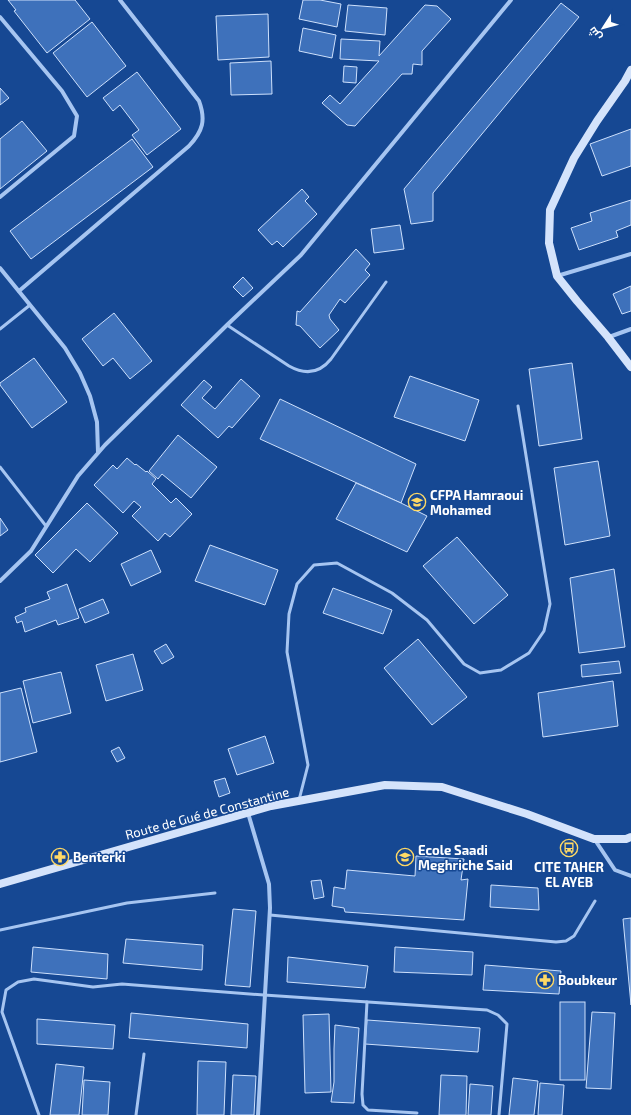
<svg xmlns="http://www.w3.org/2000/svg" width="631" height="1115" font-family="'Exo 2',Cairo,sans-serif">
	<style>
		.building { fill: #3e71bb; stroke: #cde0fc }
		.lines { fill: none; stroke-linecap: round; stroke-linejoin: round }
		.lane { stroke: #a6c5f1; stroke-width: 3 }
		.street { stroke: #a6c5f1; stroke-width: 4 }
		.secondary { stroke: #d4e3fb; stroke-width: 8 }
		.labels { text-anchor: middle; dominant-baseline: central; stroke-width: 3; stroke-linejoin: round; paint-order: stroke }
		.poi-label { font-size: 13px; font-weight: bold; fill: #fff; stroke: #164893; text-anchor: start }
		.street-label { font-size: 13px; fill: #fff; stroke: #164893 }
	</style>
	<rect width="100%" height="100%" fill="#164893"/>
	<g class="building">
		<polygon points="8,0 75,0 90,19 47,53 14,11 16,10"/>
		<polygon points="303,0 320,0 341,4 337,27 299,19"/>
		<polygon points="561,3 579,17 433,193 433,221 411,224 404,189"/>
		<polygon points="348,5 387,8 385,35 345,31"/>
		<polygon points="425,5 437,6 451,19 422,51 422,65 413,64 412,74 402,74 355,126 347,125 322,103 330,95 340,104 379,61 340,59 341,39 380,41 379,56"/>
		<polygon points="268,14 269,57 218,60 216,16"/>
		<polygon points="92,22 126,66 87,97 53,53"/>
		<polygon points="303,28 336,35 332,58 299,51"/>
		<polygon points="271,61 272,94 231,95 230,63"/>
		<polygon points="344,66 357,67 356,83 343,82"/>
		<polygon points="137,72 181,129 147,155 132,135 139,130 120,105 113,111 103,98"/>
		<polygon points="0,88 9,98 0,105"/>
		<polygon points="22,121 47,151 0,189 0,139"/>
		<polygon points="631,129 631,166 602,176 590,144"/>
		<polygon points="132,139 153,167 31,259 10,231"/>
		<polygon points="302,189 309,197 305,201 317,214 283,247 277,241 272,245 258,230"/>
		<polygon points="631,200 631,225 616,231 618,237 579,250 571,228 592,221 590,213"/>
		<polygon points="400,225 404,249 374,253 371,229"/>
		<polygon points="356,249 370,264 365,270 370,275 345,303 340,299 329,315 330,319 339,330 320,348 300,326 296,325 297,311 300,312"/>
		<polygon points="243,277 253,288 243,297 233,287"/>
		<polygon points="631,286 631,311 622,314 613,294"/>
		<polygon points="114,313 152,361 130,379 113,358 103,366 82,339"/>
		<polygon points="34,358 67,402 32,428 0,385 0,383"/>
		<polygon points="572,363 582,439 539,446 529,369"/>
		<polygon points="410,376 479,400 465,441 394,417"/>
		<polygon points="241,379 260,396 232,428 229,426 218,438 181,405 204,380 212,387 202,398 215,409"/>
		<polygon points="280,399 416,464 401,503 260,439"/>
		<polygon points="178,435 217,467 191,498 162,474 158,479 149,471"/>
		<polygon points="127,458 135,465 136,464 146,472 147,471 156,479 152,484 171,503 176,498 192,514 170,537 165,533 158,541 132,516 141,507 134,501 123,513 94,485 113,465 117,469"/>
		<polygon points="598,461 610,536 565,545 554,468"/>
		<polygon points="356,483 401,503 427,516 407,552 336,519"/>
		<polygon points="87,503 118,533 90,562 76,549 53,573 35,555"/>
		<polygon points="0,518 8,530 0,536"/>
		<polygon points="457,537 508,595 474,624 423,566"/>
		<polygon points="210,545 278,570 265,605 195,581"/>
		<polygon points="151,550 161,572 131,586 121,564"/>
		<polygon points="614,569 625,647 579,653 570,578"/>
		<polygon points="67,584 79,618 58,625 56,620 25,632 22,621 17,623 15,617 26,612 25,608 50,599 47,592"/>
		<polygon points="333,588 392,610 383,634 323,613"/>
		<polygon points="103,599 109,613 85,623 79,609"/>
		<polygon points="418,639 467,697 432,725 384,668"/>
		<polygon points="166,644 174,657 162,664 154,651"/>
		<polygon points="133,654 143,690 106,701 96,665"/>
		<polygon points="619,661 621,673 582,677 581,665"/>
		<polygon points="61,672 71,713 33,723 23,681"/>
		<polygon points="613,681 618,726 543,737 538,693"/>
		<polygon points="21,688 37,752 0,762 0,693"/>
		<polygon points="265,736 274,763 237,775 228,749"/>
		<polygon points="119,747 125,758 117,762 111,751"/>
		<polygon points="225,778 230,793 219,797 214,781"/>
		<polygon points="416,856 464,859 461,880 468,879 464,920 345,912 344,908 332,906 334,887 345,889 347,870 415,876"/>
		<polygon points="321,880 324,897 314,899 311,881"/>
		<polygon points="491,885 538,888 539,910 490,907"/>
		<polygon points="233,909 256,911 250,987 225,985"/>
		<polygon points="631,918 631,1005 623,919"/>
		<polygon points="126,939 203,945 202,970 123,963"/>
		<polygon points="33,947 108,954 107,979 31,972"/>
		<polygon points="395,947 473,952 472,975 394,972"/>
		<polygon points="288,957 368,966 365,988 287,982"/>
		<polygon points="485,965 561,971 559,994 483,990"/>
		<rect x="560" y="1002" width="25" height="78"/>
		<polygon points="592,1012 615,1013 611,1089 586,1088"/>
		<polygon points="131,1013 248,1024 247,1048 129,1038"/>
		<polygon points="329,1014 331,1092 305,1093 303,1015"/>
		<polygon points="37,1019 115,1025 113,1049 37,1044"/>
		<polygon points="367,1020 480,1028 478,1052 365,1044"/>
		<polygon points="335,1025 359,1028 354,1103 331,1102 334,1082 334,1049"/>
		<polygon points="198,1061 226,1062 224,1115 197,1115"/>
		<polygon points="56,1064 84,1067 79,1115 50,1115"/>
		<polygon points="233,1075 256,1076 254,1115 231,1115"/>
		<polygon points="441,1075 467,1076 466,1115 439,1115"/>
		<polygon points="513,1078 538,1081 534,1115 509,1115"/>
		<polygon points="84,1080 110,1082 108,1115 82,1115"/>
		<polygon points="540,1083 564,1085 562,1115 538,1115"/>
		<polygon points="470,1084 493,1086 491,1115 468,1115"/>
	</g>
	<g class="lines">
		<g class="lane">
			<path d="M227,325L289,366C305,375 319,374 331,359L386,282"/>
			<polyline points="0,329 30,305"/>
			<polyline points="0,467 46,526"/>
			<polyline points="299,800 308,765 287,652 289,614 297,584 314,565 337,563 392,593 427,620 464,664 480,673 501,670 529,653 544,631 550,604 518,406"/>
			<polyline points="270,915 556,942 566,941 574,936 595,901"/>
			<polyline points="0,930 127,903 215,893"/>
			<polyline points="367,1002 362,1094 363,1105 368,1110 417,1113"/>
			<polyline points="39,1115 2,1012 6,990 18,982 34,979 93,987 122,984 264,995 487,1010 498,1015 507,1024 499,1115"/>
			<polyline points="136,1115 144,1054"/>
		</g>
		<g class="street">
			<polyline points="0,17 62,91 77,116 74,136 0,197"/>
			<polyline points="0,268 65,348 80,373 90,396 97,422 98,452"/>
			<polyline points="557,276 631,254"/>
			<path d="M19,291L189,146C203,131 206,120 199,101L120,0"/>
			<polyline points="609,337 631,329"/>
			<polyline points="0,581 31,551 78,476 105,445 227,325 301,255 511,0"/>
			<polyline points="248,813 269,884 270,908 258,1115"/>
			<polyline points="595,840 615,870 631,876"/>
		</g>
		<g class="secondary">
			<polyline points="631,70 625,81 597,121 574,158 550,210 549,243 557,276 577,301 608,337 631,367"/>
			<polyline points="0,884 271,806 385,785 442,787 527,814 594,839 626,839 631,837"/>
		</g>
	</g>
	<defs>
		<symbol id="university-ring" viewBox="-11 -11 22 22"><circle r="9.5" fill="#164893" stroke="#ffd965" stroke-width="1.5"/><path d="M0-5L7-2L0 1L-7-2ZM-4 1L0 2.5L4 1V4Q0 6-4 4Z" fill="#ffd965"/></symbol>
		<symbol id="bus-ring" viewBox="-11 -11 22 22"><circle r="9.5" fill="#164893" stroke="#ffd965" stroke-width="1.5"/><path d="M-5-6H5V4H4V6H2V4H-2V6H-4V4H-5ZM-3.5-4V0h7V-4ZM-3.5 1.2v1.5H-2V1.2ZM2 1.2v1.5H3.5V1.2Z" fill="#ffd965"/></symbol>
		<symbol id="pharmacy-ring" viewBox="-11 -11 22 22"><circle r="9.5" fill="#164893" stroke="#ffd965" stroke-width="1.5"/><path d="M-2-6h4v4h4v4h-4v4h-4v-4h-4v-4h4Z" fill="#ffd965"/></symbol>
		<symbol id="school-ring" viewBox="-11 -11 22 22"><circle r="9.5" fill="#164893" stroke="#ffd965" stroke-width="1.5"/><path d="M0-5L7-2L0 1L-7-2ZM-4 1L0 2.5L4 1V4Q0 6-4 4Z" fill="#ffd965"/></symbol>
	</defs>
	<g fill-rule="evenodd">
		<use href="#university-ring" x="407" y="492" width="20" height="20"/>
		<use href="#bus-ring" x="559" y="838" width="20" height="20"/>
		<use href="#pharmacy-ring" x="50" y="847" width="20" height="20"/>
		<use href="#school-ring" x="395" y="847" width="20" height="20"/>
		<use href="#pharmacy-ring" x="535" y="970" width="20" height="20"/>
	</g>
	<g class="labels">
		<g class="poi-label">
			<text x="430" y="495">CFPA Hamraoui<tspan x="430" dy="15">Mohamed</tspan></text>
			<text x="418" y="850">Ecole Saadi<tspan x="418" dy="15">Meghriche Said</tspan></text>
			<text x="73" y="857">Benterki</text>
			<text x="569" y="867" text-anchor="middle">CITE TAHER<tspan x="569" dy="15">EL AYEB</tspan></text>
			<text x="558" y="980">Boubkeur</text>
		</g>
		<g class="street-label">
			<text transform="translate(207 813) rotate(-15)">Route de Gué de Constantine</text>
		</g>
	</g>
	<g transform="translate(603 28) rotate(234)" stroke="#164893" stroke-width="3" paint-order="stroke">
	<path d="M0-3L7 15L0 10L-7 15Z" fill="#ffffff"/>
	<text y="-6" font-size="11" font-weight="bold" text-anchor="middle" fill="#ffffff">ش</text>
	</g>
</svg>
